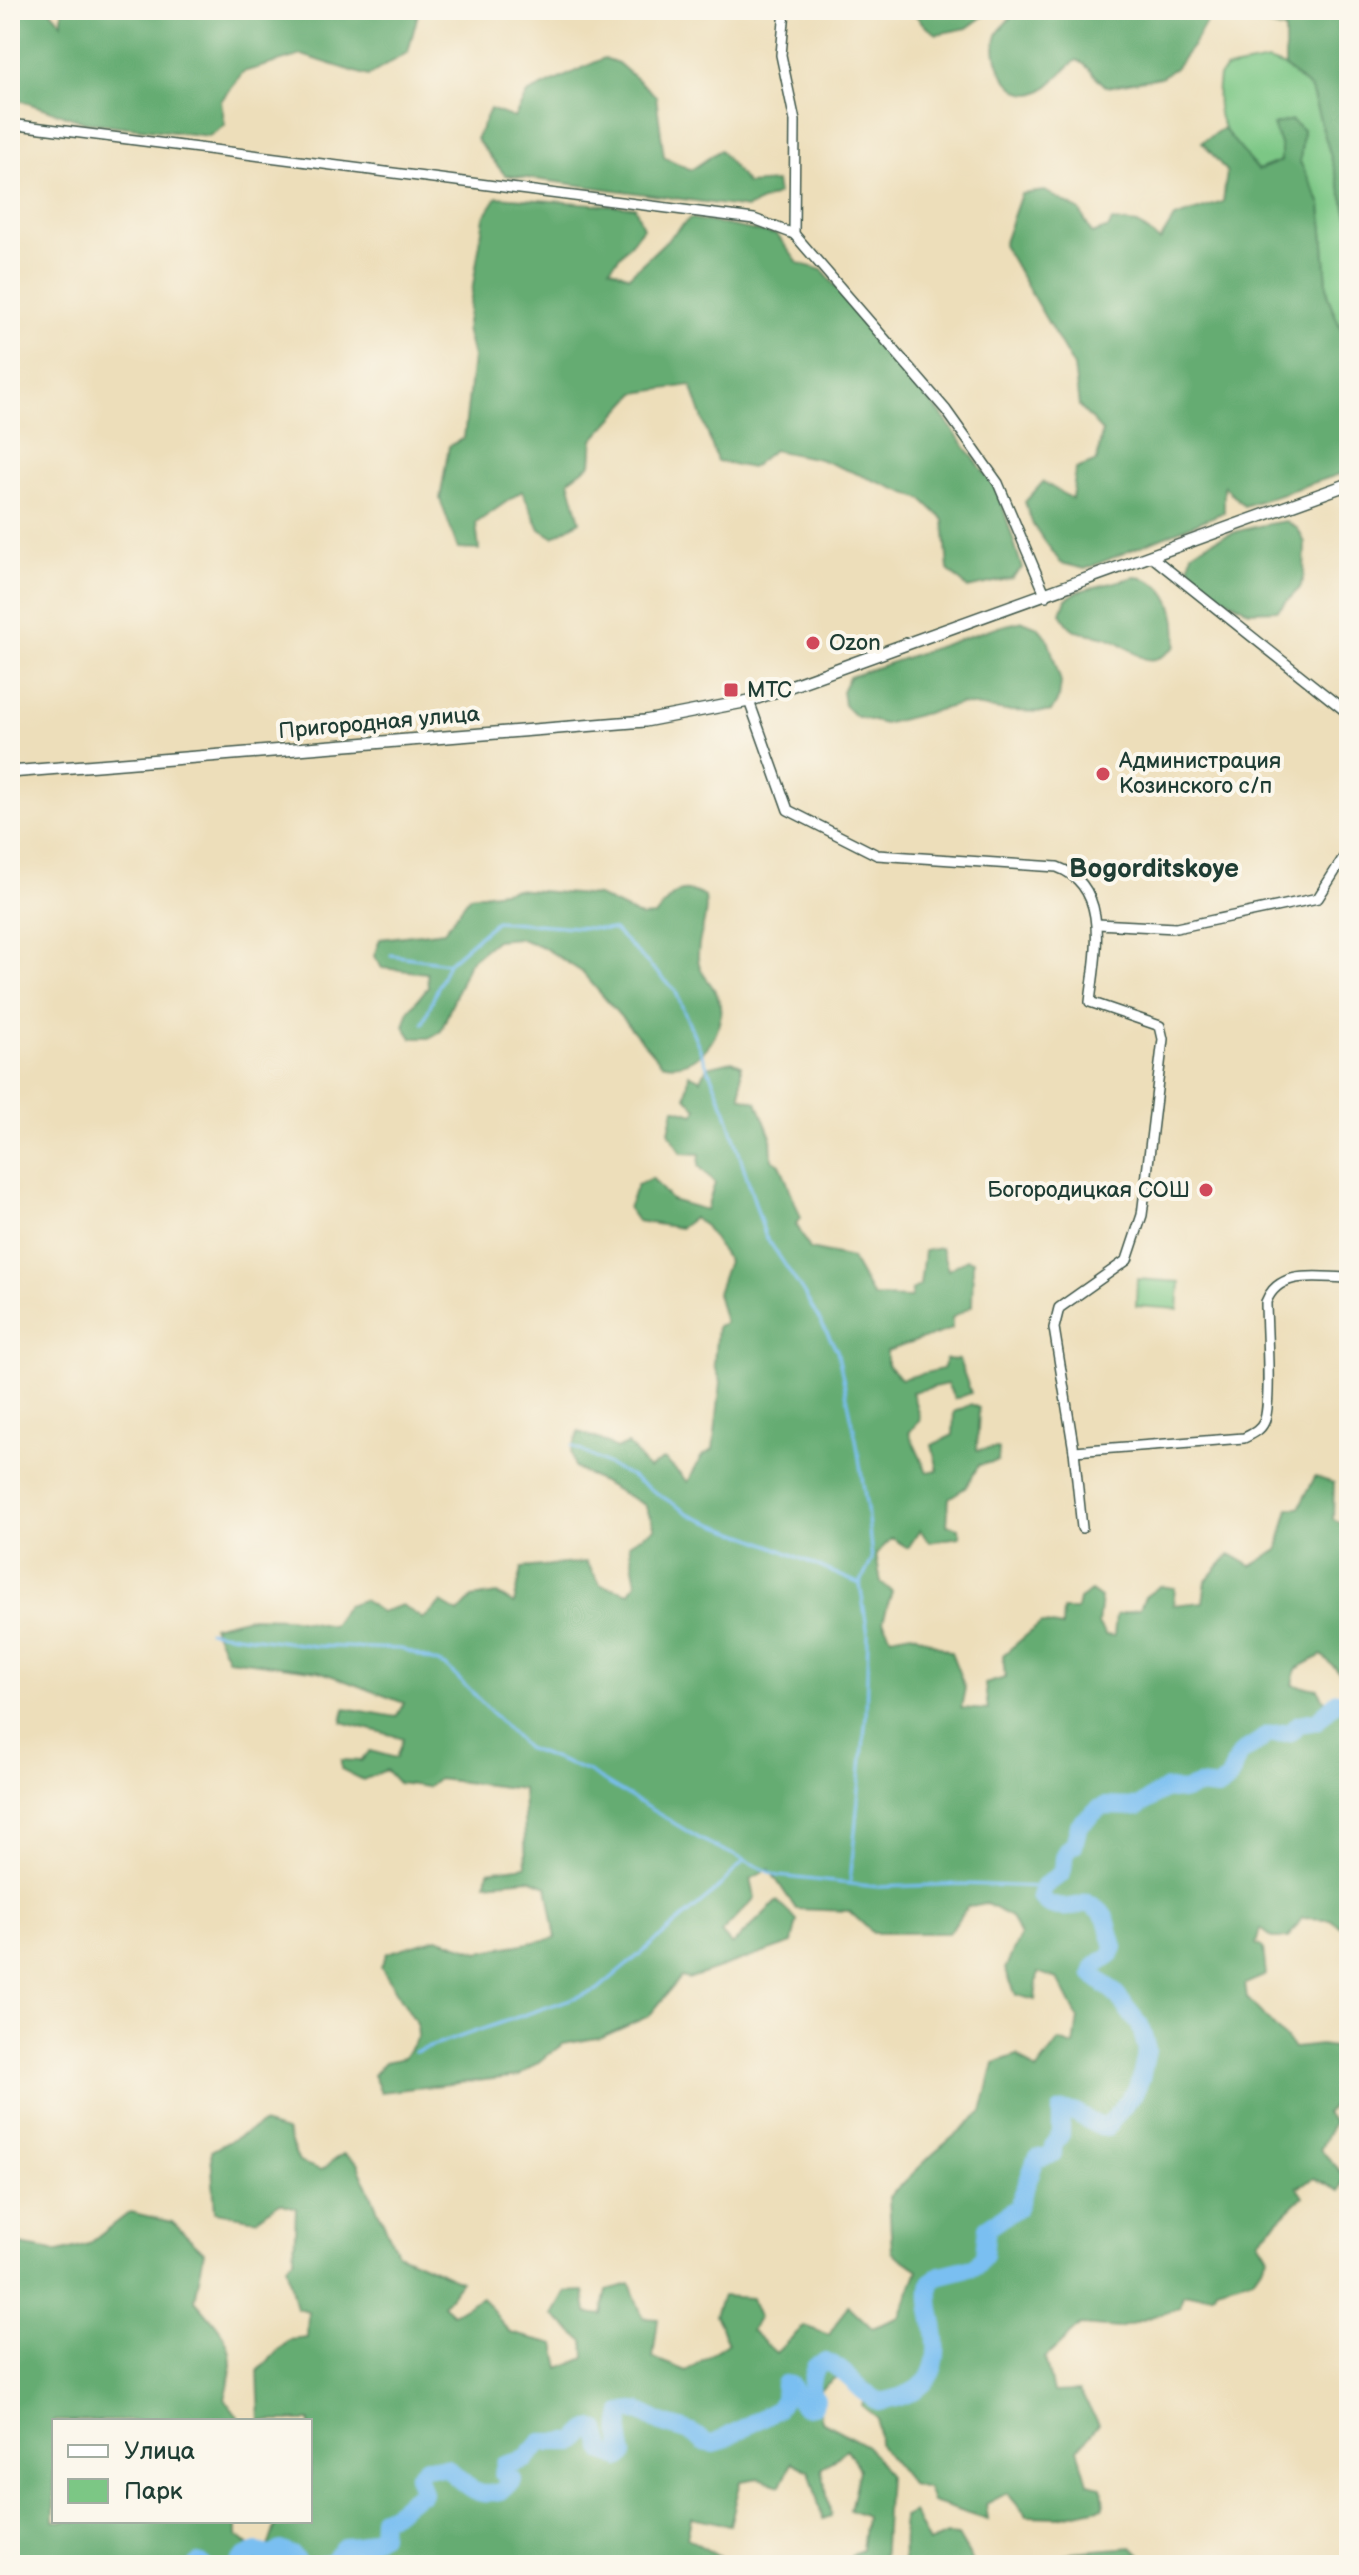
<svg xmlns="http://www.w3.org/2000/svg" width="1359" height="2575" font-family="'Balsamiq Sans',sans-serif">
	<style>
		.green { fill: #7cc785; stroke: #4e825c; stroke-width: 2 }
		.forest { fill: #65ac72; stroke: #427453; stroke-width: 2 }
		.lines { fill: none; stroke-linecap: round; stroke-linejoin: round }
		.stream { stroke: #7abff1; stroke-width: 3 }
		.river { stroke: #7abff1; stroke-width: 18 }
		.minor-casing { stroke: #3e5548; stroke-width: 12 }
		.tertiary-casing { stroke: #3e5548; stroke-width: 14 }
		.minor { stroke: #fff; stroke-width: 9 }
		.tertiary { stroke: #fff; stroke-width: 11 }
		.poi-dot { fill: #d1495b; stroke: #fbf7ec; stroke-width: 3 }
		.labels { text-anchor: middle; dominant-baseline: central; stroke-width: 8; stroke-linejoin: round; paint-order: stroke }
		.poi-label { font-size: 22px; fill: #1f3d34; stroke: #fbf7ec; text-anchor: start }
		.street-label { font-size: 22px; fill: #1f3d34; stroke: #fbf7ec }
		.quarter-label { font-size: 26px; font-weight: bold; fill: #1f3d34; stroke: #fbf7ec }
	</style>
	<rect width="100%" height="100%" fill="#fbf7ec"/>
	<filter id="ink" filterUnits="userSpaceOnUse"><feTurbulence type="fractalNoise" baseFrequency=".0125" numOctaves="2"/><feDisplacementMap in="SourceGraphic" scale="16" xChannelSelector="R" yChannelSelector="G"/><feConvolveMatrix kernelMatrix="1 2 1 2 8 2 1 2 1" color-interpolation-filters="sRGB"/></filter>
	<filter id="wash" filterUnits="userSpaceOnUse"><feTurbulence type="fractalNoise" baseFrequency=".006" numOctaves="4" result="noise"/><feDisplacementMap in="SourceGraphic" scale="32" xChannelSelector="R" yChannelSelector="G"/><feGaussianBlur stdDeviation="1.8" result="paint"/><feColorMatrix in="noise" values="0 0 0 0 0 0 0 0 0 0 0 0 0 0 0 0 0 1.4 0 .05"/><feComposite in="paint" operator="in"/></filter>
	<g filter="url(#wash)">
		<rect width="100%" height="100%" fill="#eddeba"/>
		<g class="green">
			<path d="M1268,61L1285,67L1311,89L1349,218V378L1346,375L1342,332L1328,297L1321,204L1300,162L1303,130L1281,147V161L1258,170C1227,133 1212,127 1219,76L1226,69Z"/>
			<polygon points="1137,1279 1180,1282 1178,1309 1136,1306"/>
		</g>
		<g class="forest">
			<polygon points="10,10 50,10 62,23 62,10 419,10 408,52 368,76 302,55 243,72 221,101 225,125 209,136 84,122 10,97"/>
			<polygon points="911,10 992,10 967,28 937,34 925,26"/>
			<path d="M1018,10H1213L1193,45L1175,68L1161,77L1107,87C1095,78 1091,66 1077,60C1063,68 1048,93 1031,94C1007,95 989,55 997,35C1002,25 1011,18 1018,10Z"/>
			<polygon points="1247,10 1343,10 1349,30 1349,218 1311,89 1285,67 1285,30 1251,22"/>
			<polygon points="604,58 618,63 656,96 664,157 691,170 720,150 747,184 776,182 778,194 747,208 505,175 476,139 490,109 514,118 527,94"/>
			<polygon points="1291,120 1303,130 1300,162 1321,204 1328,297 1342,332 1346,375 1349,378 1349,471 1244,506 1224,486 1224,512 1085,569 1061,563 1033,525 1025,502 1043,482 1072,499 1076,469 1097,461 1102,431 1079,406 1074,367 1003,245 1021,194 1045,191 1080,211 1092,234 1109,228 1112,221 1138,224 1160,241 1174,218 1223,202 1227,172 1202,142 1223,128 1258,170 1281,161 1281,147 1273,125"/>
			<polygon points="497,197 635,207 643,228 610,268 629,276 690,218 777,235 798,263 822,270 941,414 998,491 1022,568 1012,578 968,588 948,570 944,520 922,499 819,459 773,450 751,468 717,461 691,385 636,393 593,440 591,464 569,480 580,521 553,537 540,529 522,491 476,523 479,550 458,549 440,499 449,446 464,438 473,357 466,329 484,217"/>
			<path d="M1286,521L1298,529L1305,543L1304,574L1300,588L1278,610L1249,611L1223,597L1189,567L1192,553C1219,534 1253,526 1286,521Z"/>
			<path d="M1135,577C1171,580 1179,615 1176,646C1144,676 1138,648 1109,638C1087,630 1074,640 1061,613L1066,599L1079,591Z"/>
			<polygon points="1023,621 1038,627 1048,639 1061,682 1059,698 1051,712 1006,711 961,704 884,724 855,716 844,705 842,691 849,677 993,628"/>
			<path d="M515,889L598,896L641,917L655,916C672,896 678,882 705,897C709,919 697,937 698,958C699,975 713,983 718,997C730,1031 697,1074 661,1063L582,972L543,947L518,938L496,940L469,962L441,1031L429,1038H412L404,1026L409,1010L428,987L427,973L382,968L374,956L380,939L444,931L470,896Z"/>
			<path d="M732,1061L741,1065V1097L757,1102L771,1137L772,1159L780,1164L801,1218L796,1224L810,1249L851,1258L873,1297L911,1298L912,1290L920,1285L924,1251L941,1248L948,1270L967,1259L973,1261L972,1306L952,1318V1329L887,1351V1365L901,1379L942,1369L946,1359L959,1360L971,1393L955,1399L947,1384L912,1392L920,1419L909,1433L927,1472L938,1470L932,1445L953,1435L954,1412L971,1404L979,1408L977,1450L997,1448L999,1450L998,1461L979,1465L966,1487L949,1498L947,1525L959,1528L960,1537L929,1542L920,1530L908,1548L892,1538L876,1554L881,1583L892,1591L883,1621L891,1637L912,1633L951,1652L965,1688L961,1708L988,1710L985,1684L1005,1678L1003,1655L1041,1623L1062,1627L1063,1610H1077L1079,1599L1091,1591L1101,1598L1098,1624L1105,1635L1114,1636L1116,1615L1140,1609L1145,1597L1160,1586L1175,1588L1173,1605L1203,1602L1206,1581L1230,1554L1251,1566L1278,1550L1289,1508H1299L1315,1477L1334,1483L1333,1519L1349,1527V1665L1340,1673L1322,1655L1296,1669L1293,1685L1318,1689L1327,1704L1349,1697V1933L1330,1919L1302,1918L1288,1938H1272L1260,1929L1256,1944L1263,1948L1266,1975L1245,1984L1247,1998L1294,2048L1320,2045L1347,2049L1349,2107L1333,2106L1325,2114L1334,2122L1320,2149L1345,2176L1340,2191L1315,2178L1297,2187L1303,2196L1258,2240L1268,2256L1253,2278L1216,2288L1213,2294L1183,2295L1180,2307L1119,2328L1080,2325L1045,2358L1053,2392L1079,2391L1099,2424L1078,2449L1088,2483L1102,2486L1104,2507L1058,2517L1027,2516L1007,2493L986,2504L988,2520L932,2502L927,2488L911,2484L879,2444L878,2419L862,2406L868,2384L839,2375L815,2393L821,2421L867,2446L888,2475L883,2565H853L851,2555L862,2550L866,2517L850,2510L859,2469L847,2449L822,2469L831,2516L823,2519L809,2471L792,2462L781,2485L759,2478L741,2481L730,2525L691,2517L687,2538L723,2559L725,2565H10V2261L13,2263L19,2245L59,2252L89,2244L130,2212L172,2222L204,2252L195,2300C228,2338 239,2347 225,2399L238,2416V2421H54V2521H237V2535L264,2559L277,2521H310V2421H260L258,2371L289,2340L307,2338L308,2311L296,2308L286,2265L294,2258L296,2208L280,2203L256,2219L215,2212L211,2151L262,2124L286,2131L299,2162L321,2170L343,2154L357,2163L397,2253L461,2281L443,2305L453,2314L482,2297L510,2333L555,2344L560,2368L585,2358L584,2341L553,2315L566,2292L584,2291L587,2313L602,2315L607,2290L630,2284L643,2318L658,2319L653,2358L686,2371L728,2343L715,2315L722,2296L751,2298L759,2317L751,2330L776,2353L804,2326L829,2335L848,2305L872,2328L900,2317L918,2270L892,2252L889,2197L933,2154L982,2112L994,2063L1017,2055L1036,2071L1059,2041L1074,2046L1078,2018L1058,1979L1038,1972L1035,2000L1016,1995L1005,1969L1020,1936L1011,1917L985,1903L967,1907L948,1933H873L849,1911L796,1909L769,1869L751,1879L755,1898L721,1933L732,1945L777,1901L797,1920L792,1943L688,1979L681,1977L649,2016L602,2037L563,2044L519,2076L381,2092L373,2075L385,2062L404,2058L418,2036L417,2024L381,1967L387,1953L437,1938L479,1952L556,1938L547,1886L530,1879L486,1883L488,1871L526,1866L523,1789L437,1779L427,1787L398,1783L386,1770L363,1780L341,1769V1760L361,1761L370,1751L396,1758L403,1738L342,1722L345,1708L396,1717L404,1703L319,1671L228,1659L212,1626L249,1617L288,1618L332,1626L347,1605L363,1600L381,1612L402,1605L423,1619L441,1603L458,1613L472,1598L497,1594L514,1604L522,1568L586,1562L601,1585L630,1593L636,1583L629,1544L655,1528L645,1505L575,1468L571,1452L579,1432L601,1440L616,1449L628,1444L648,1469L664,1459L688,1482L702,1456L713,1450L721,1382L714,1364L717,1326L725,1323L717,1293L728,1261L705,1226L693,1218L680,1228L637,1221L628,1208L637,1185L652,1178L671,1200L706,1210L715,1183L699,1166L700,1154L681,1153L669,1132L674,1108L694,1114L697,1109L686,1097L689,1074L701,1080L707,1067Z"/>
			<polygon points="913,2512 929,2543 946,2535 958,2536 975,2565 904,2565 903,2517"/>
			<polygon points="1132,2547 1150,2565 1065,2565 1062,2556 1072,2552"/>
		</g>
		<g class="lines">
			<g class="stream">
				<polyline points="391,955 447,963"/>
				<polyline points="423,1023 448,963 496,921 614,930 675,990 726,1111 765,1235 803,1292 837,1350 856,1439 867,1509 872,1560 860,1584"/>
				<polyline points="572,1446 630,1476 694,1517 760,1541 860,1584 868,1634 866,1716 850,1883"/>
				<polyline points="208,1631 314,1646 401,1649 446,1666 526,1748 587,1771 702,1840 778,1876 879,1887 962,1884 1043,1887"/>
				<polyline points="415,2052 597,1990 713,1893 744,1861"/>
			</g>
			<g class="river">
				<polyline points="196,2565 198,2563 203,2565"/>
				<polyline points="238,2565 245,2556 257,2552 271,2557 281,2550 292,2555 300,2565"/>
				<path d="M316,2565L331,2562L344,2547L359,2546L381,2535L382,2518C401,2513 404,2500 423,2493L417,2476L426,2467L447,2468C464,2484 475,2498 500,2492L513,2480L503,2473L505,2465L526,2459L541,2442H575C584,2437 587,2424 598,2430L604,2452L621,2458L624,2454C620,2439 619,2429 623,2413C641,2406 648,2418 664,2424C680,2430 692,2429 703,2442L714,2444L776,2410L783,2399L784,2384L791,2385L797,2398L805,2407L813,2406L816,2399C807,2388 812,2379 815,2367L826,2362C848,2370 858,2392 879,2402C927,2394 943,2373 934,2325C931,2310 928,2297 931,2282L941,2275L977,2266L984,2255L987,2228L1018,2207L1036,2159L1053,2154V2146L1061,2134V2112C1079,2107 1089,2127 1107,2127L1135,2092L1141,2078L1147,2050L1140,2025L1113,1991L1093,1975L1094,1967L1111,1955L1114,1947L1106,1919L1101,1912L1087,1903C1071,1908 1051,1912 1040,1896L1043,1887L1062,1873C1066,1862 1060,1850 1074,1845L1079,1825L1098,1809L1105,1806L1138,1807L1165,1789L1182,1791L1198,1786L1218,1788C1238,1775 1229,1768 1240,1755C1247,1747 1260,1743 1267,1735L1291,1732L1299,1724L1317,1721L1337,1701L1349,1702"/>
			</g>
		</g>
	</g>
	<g filter="url(#ink)">
		<g class="lines">
			<defs>
				<g id="minor">
					<polyline points="785,10 781,55 795,121 794,234"/>
					<polyline points="10,124 754,219 794,234 946,410 998,483 1046,596"/>
					<polyline points="1152,557 1349,714"/>
					<path d="M749,701L788,810L877,855L1057,867C1112,887 1095,957 1090,1002L1160,1026L1163,1039L1142,1215L1127,1260L1059,1308L1054,1328L1074,1451L1082,1528"/>
					<polyline points="1097,924 1176,928 1318,898 1349,849"/>
					<path d="M1074,1451L1244,1438C1252,1434 1260,1431 1264,1422C1272,1404 1266,1326 1266,1302C1279,1268 1319,1278 1349,1278"/>
				</g>
				<polyline id="tertiary" points="10,772 645,721 749,701 1349,484"/>
			</defs>
			<use href="#minor" class="minor-casing"/>
			<use href="#tertiary" class="tertiary-casing"/>
			<use href="#minor" class="minor"/>
			<use href="#tertiary" class="tertiary"/>
		</g>
	</g>
	<g class="poi-dot">
		<circle cx="813" cy="643" r="8"/>
		<rect x="723" y="682" width="16" height="16" rx="4"/>
		<circle cx="1103" cy="774" r="8"/>
		<circle cx="1206" cy="1190" r="8"/>
	</g>
	<g class="labels">
		<g class="poi-label">
			<text x="829" y="643">Ozon</text>
			<text x="747" y="690">МТС</text>
			<text x="1119" y="761">Администрация<tspan x="1119" dy="25">Козинского с/п</tspan></text>
			<text x="1190" y="1190" text-anchor="end">Богородицкая СОШ</text>
		</g>
		<g class="street-label">
			<text transform="translate(379 723) rotate(-5)">Пригородная улица</text>
		</g>
		<g class="quarter-label">
			<text x="1154" y="869">Bogorditskoye</text>
		</g>
	</g>
	<rect width="1359" height="2575" fill="none" stroke="#fbf7ec" stroke-width="40"/>
	<rect x="52" y="2419" width="260" height="104" fill="#fbf7ec" stroke="#a3ada2" stroke-width="2"/>
	<rect x="68" y="2445" width="40" height="12" fill="#ffffff" stroke="#a3ada2" stroke-width="2"/>
	<text x="124" y="2459" font-size="24" fill="#1f3d34">Улица</text>
	<rect x="68" y="2479" width="40" height="24" fill="#7cc785" stroke="#a3ada2" stroke-width="2"/>
	<text x="124" y="2499" font-size="24" fill="#1f3d34">Парк</text>
</svg>
